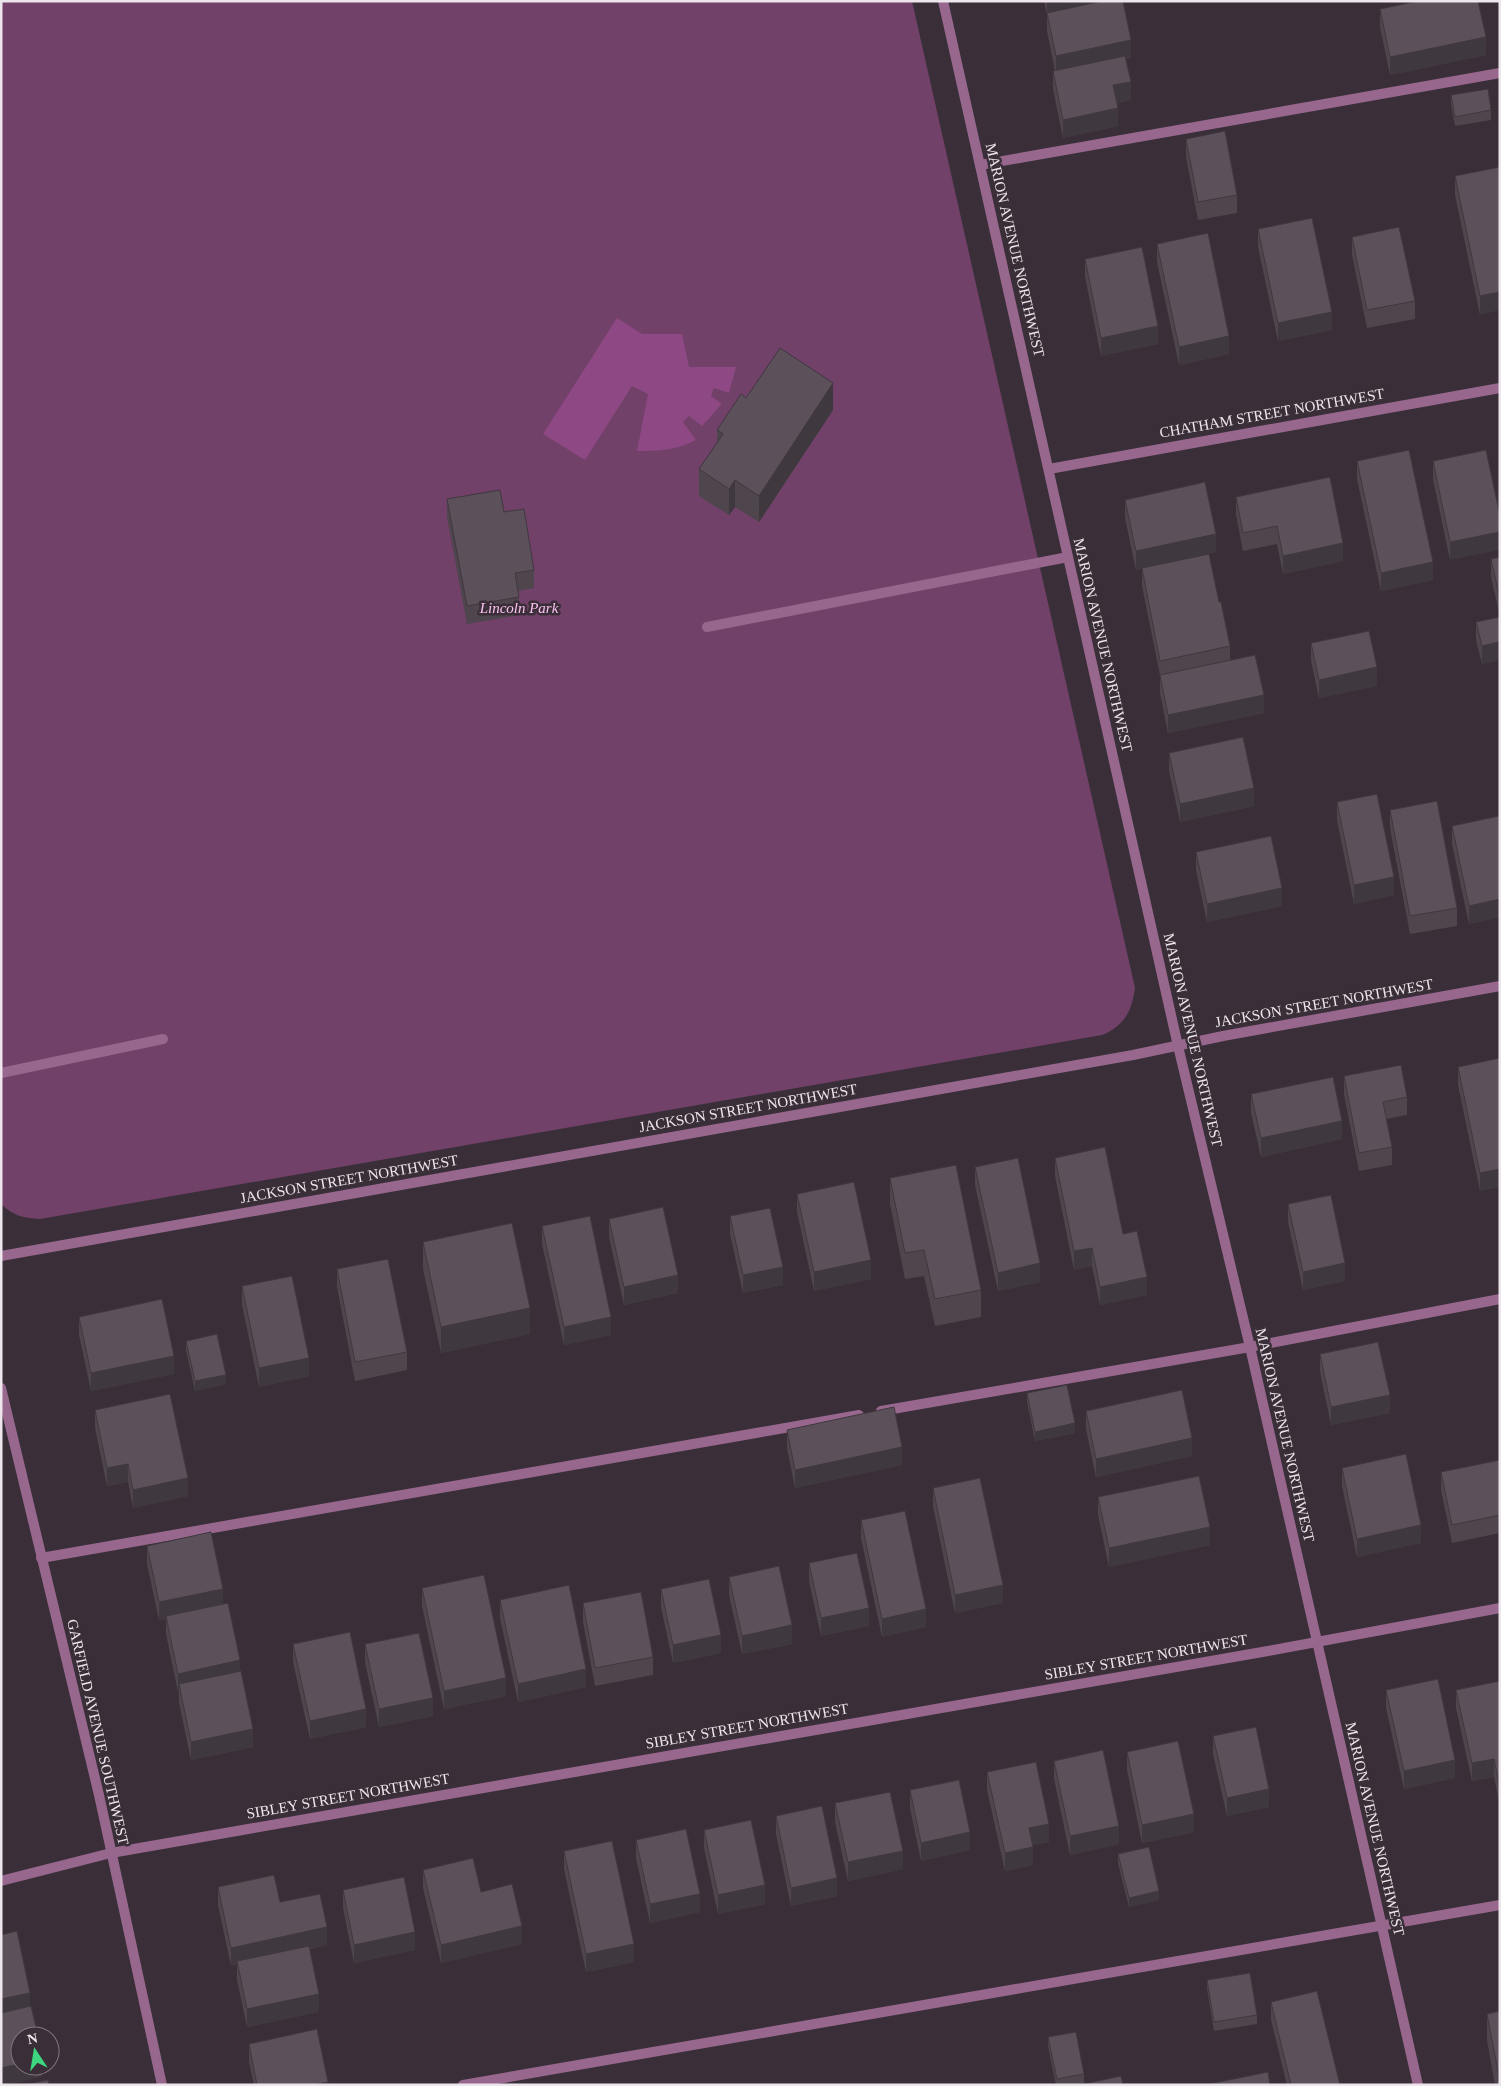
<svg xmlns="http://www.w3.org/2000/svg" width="1501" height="2086" font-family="'Times New Roman',serif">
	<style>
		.green { fill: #714169 }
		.water { fill: #8e4883 }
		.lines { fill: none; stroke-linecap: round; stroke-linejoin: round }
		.lane { stroke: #97678e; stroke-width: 10 }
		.street { stroke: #97678e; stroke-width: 10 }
		.wall { fill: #4f454d }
		.shaded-wall { fill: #40383f }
		.building { fill: #5c505a; stroke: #40383f }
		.labels { text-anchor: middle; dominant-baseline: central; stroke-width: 5; stroke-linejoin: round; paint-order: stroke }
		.street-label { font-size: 15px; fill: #ede6ec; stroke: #3a2f38 }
		.park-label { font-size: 15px; font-style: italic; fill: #fcc0f0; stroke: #3a2f38 }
	</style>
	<rect width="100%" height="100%" fill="#3a2f38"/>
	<path class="green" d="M1,1H912L1135,988C1132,1011 1124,1026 1102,1035L40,1219C24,1218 13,1216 1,1204Z"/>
	<path class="water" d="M617,318L642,334H682L689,367H736L729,393L714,388L711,396L722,404L702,426L689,416L683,422L696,440C677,450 659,451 637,451L648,394L632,386L585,460L543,434Z"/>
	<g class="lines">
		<g class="lane">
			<polyline points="980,165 1500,73"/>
			<polyline points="707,627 1068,557"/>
			<polyline points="1,1073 163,1039"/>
			<polyline points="881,1411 1250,1347 1500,1299"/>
			<polyline points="41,1558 859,1415"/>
			<polyline points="463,2085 1500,1905"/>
		</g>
		<g class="street">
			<polyline points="943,1 1178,1046 1250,1347 1418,2085"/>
			<polyline points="1049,469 1500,388"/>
			<polyline points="1,1256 1133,1055 1223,1036 1500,986"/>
			<polyline points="1,1388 99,1795 162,2085"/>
			<polyline points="1,1881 111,1853 1268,1651 1500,1608"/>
		</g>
	</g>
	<g class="wall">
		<polygon points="1044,1 1123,1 1131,58 1126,59 1131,100 1116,103 1118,126 1063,138 1053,89 1053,71 1055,71 1047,31 1047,15"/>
		<polygon points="1380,9 1486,55 1390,75 1380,27"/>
		<polygon points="1451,95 1491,110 1491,120 1455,126 1451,104"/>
		<polygon points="1186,139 1237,195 1237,213 1198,220 1186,157"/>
		<polygon points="1500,167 1480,315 1455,195 1455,176"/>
		<polygon points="1258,229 1332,330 1278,341 1258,247"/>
		<polygon points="1352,237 1415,301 1415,319 1367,328 1352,255"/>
		<polygon points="1157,244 1229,354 1179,365 1157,262"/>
		<polygon points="1085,259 1158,344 1101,356 1085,277"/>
		<polygon points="746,398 833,410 759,522 735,507 729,515 699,496 699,469 717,443 717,430"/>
		<polygon points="1357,461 1433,580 1381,591 1357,479"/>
		<polygon points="1433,461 1500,516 1450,560 1433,479"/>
		<polygon points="1236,497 1343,561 1283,574 1277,544 1243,551 1236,515"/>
		<polygon points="447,499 504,512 534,570 534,588 518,591 519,597 519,615 467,624 447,517"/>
		<polygon points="1125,500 1216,552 1172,562 1219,602 1230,646 1230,660 1264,713 1168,733 1160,693 1160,675 1142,586 1142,568 1136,570 1125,518"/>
		<polygon points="1500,557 1500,662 1499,660 1482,664 1476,640 1476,622 1500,617 1491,577 1491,559"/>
		<polygon points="1311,643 1377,686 1319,698 1311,661"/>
		<polygon points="1169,753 1254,806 1180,822 1169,771"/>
		<polygon points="1337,802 1394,895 1354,904 1337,820"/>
		<polygon points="1390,810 1457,908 1457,926 1410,934 1390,828"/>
		<polygon points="1500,821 1500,917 1469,924 1452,844 1452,826"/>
		<polygon points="1196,852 1282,906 1207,922 1196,870"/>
		<polygon points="1500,1058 1500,1187 1480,1191 1458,1085 1458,1067"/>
		<polygon points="1344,1076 1407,1097 1407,1115 1386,1119 1392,1147 1392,1165 1359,1171 1344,1094"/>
		<polygon points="1251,1094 1342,1139 1261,1157 1251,1113"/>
		<polygon points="1055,1158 1123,1234 1147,1295 1100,1305 1092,1266 1074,1270 1055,1176"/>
		<polygon points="975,1167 1040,1282 998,1291 975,1185"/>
		<polygon points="890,1178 981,1290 981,1317 935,1326 924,1276 905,1279 890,1204"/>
		<polygon points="797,1194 871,1279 814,1291 797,1212"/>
		<polygon points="1288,1204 1345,1281 1303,1290 1288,1222"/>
		<polygon points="730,1216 783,1285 743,1293 730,1234"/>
		<polygon points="609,1219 678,1293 624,1305 609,1237"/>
		<polygon points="542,1226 611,1335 564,1345 542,1244"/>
		<polygon points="423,1242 530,1334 441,1353 423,1269"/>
		<polygon points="337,1269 407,1352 407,1370 355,1381 337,1287"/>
		<polygon points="242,1286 309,1376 259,1387 242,1305"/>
		<polygon points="79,1317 174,1374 91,1391 79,1335"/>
		<polygon points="186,1341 226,1384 195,1391 186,1350"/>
		<polygon points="1320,1354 1390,1413 1331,1425 1320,1372"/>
		<polygon points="1027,1393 1075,1433 1035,1441 1027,1402"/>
		<polygon points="95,1410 188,1496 133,1508 128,1482 107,1486 95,1428"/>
		<polygon points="1086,1411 1192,1456 1096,1477 1086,1429"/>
		<polygon points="787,1430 902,1465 795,1488 787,1448"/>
		<polygon points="1500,1460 1500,1533 1452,1543 1441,1490 1441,1472"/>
		<polygon points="1342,1468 1421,1543 1357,1557 1342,1486"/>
		<polygon points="933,1488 1003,1603 955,1613 933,1506"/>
		<polygon points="1098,1497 1210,1545 1109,1567 1098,1515"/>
		<polygon points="861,1520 926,1627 882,1637 861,1538"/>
		<polygon points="147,1546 223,1604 240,1671 253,1747 191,1760 179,1703 179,1692 178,1692 166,1634 166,1619 159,1620 147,1564"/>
		<polygon points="809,1563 869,1626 821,1636 809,1581"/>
		<polygon points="729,1577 792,1644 742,1654 729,1595"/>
		<polygon points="422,1588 506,1696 444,1709 422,1606"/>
		<polygon points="661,1589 721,1653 673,1663 661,1607"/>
		<polygon points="500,1600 586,1687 518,1702 500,1618"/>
		<polygon points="583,1603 653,1657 653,1675 595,1686 583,1622"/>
		<polygon points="293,1644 366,1727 310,1739 293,1662"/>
		<polygon points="365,1644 433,1716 379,1727 365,1662"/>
		<polygon points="1500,1681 1500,1801 1499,1801 1494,1777 1472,1781 1456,1708 1456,1690"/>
		<polygon points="1386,1690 1455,1778 1404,1789 1386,1708"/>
		<polygon points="1213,1736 1269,1807 1227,1816 1213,1754"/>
		<polygon points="1127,1752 1194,1832 1142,1843 1127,1770"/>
		<polygon points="1054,1761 1119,1844 1070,1855 1054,1779"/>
		<polygon points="987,1772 1049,1842 1033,1845 1033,1865 1005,1871 987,1790"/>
		<polygon points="910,1790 970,1850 921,1861 910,1808"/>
		<polygon points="835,1803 903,1869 848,1881 835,1822"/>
		<polygon points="776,1816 837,1896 791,1906 776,1834"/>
		<polygon points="704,1830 765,1904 718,1914 704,1848"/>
		<polygon points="636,1840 700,1912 650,1923 636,1858"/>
		<polygon points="564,1851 634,1962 586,1972 564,1869"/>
		<polygon points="1118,1854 1159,1900 1129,1907 1118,1863"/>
		<polygon points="423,1870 481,1892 522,1944 441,1963 423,1888"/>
		<polygon points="218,1887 280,1902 327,1945 310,1949 319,2012 247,2027 237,1980 237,1964 231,1966 218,1905"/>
		<polygon points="343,1890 415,1950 354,1963 343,1908"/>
		<polygon points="1207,1980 1257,2015 1257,2024 1214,2031 1207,1989"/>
		<polygon points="1271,2002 1340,2085 1287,2085 1271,2020"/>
		<polygon points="1500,2011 1500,2085 1495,2085 1487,2040 1487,2014"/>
		<polygon points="1048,2037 1084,2074 1084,2083 1076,2085 1056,2085 1048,2046"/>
		<polygon points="249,2044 328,2085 254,2085 249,2062"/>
	</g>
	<g class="shaded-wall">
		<polygon points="1047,1 1113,1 1047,13 1047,15"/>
		<polygon points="1486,37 1486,55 1390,75 1390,57"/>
		<polygon points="1131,40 1131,58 1056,74 1056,56"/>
		<polygon points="1131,82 1131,100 1113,103 1113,85"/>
		<polygon points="1118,108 1118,126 1063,138 1063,120"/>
		<polygon points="1500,292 1500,310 1480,315 1480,296"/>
		<polygon points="1332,312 1332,330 1278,341 1278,323"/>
		<polygon points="1158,326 1158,344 1101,356 1101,338"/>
		<polygon points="1229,336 1229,354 1179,365 1179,347"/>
		<polygon points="833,383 833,410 759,522 759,496"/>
		<polygon points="735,480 735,507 729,515 729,489"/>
		<polygon points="1500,532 1500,550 1450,560 1450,542"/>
		<polygon points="1216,534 1216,552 1136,570 1136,551"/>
		<polygon points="1343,543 1343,561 1283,574 1283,556"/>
		<polygon points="1433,562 1433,580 1381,591 1381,573"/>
		<polygon points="1499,642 1499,660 1482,664 1482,646"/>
		<polygon points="1377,667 1377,686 1319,698 1319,680"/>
		<polygon points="1264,695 1264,713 1168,733 1168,715"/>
		<polygon points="1254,788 1254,806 1180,822 1180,804"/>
		<polygon points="1394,877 1394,895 1354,904 1354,885"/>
		<polygon points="1282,888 1282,906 1207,922 1207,904"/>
		<polygon points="1500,899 1500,917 1469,924 1469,906"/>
		<polygon points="1342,1121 1342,1139 1261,1157 1261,1138"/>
		<polygon points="1500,1169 1500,1187 1480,1191 1480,1173"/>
		<polygon points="1092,1248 1092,1266 1074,1270 1074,1251"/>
		<polygon points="871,1260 871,1279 814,1291 814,1272"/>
		<polygon points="1040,1263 1040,1282 998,1291 998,1273"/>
		<polygon points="1345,1263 1345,1281 1303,1290 1303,1272"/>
		<polygon points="783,1267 783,1285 743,1293 743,1275"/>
		<polygon points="678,1275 678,1293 624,1305 624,1287"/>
		<polygon points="1147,1277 1147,1295 1100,1305 1100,1287"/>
		<polygon points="530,1308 530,1334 441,1353 441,1327"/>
		<polygon points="611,1317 611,1335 564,1345 564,1327"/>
		<polygon points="174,1356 174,1374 91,1391 91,1373"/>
		<polygon points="309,1358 309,1376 259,1387 259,1368"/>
		<polygon points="226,1375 226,1384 195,1391 195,1381"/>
		<polygon points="1390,1395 1390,1413 1331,1425 1331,1407"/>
		<polygon points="1075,1423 1075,1433 1035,1441 1035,1432"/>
		<polygon points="1192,1438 1192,1456 1096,1477 1096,1459"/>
		<polygon points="902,1447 902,1465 795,1488 795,1470"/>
		<polygon points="128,1464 128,1482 107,1486 107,1468"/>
		<polygon points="188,1478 188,1496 133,1508 133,1490"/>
		<polygon points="1421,1525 1421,1543 1357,1557 1357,1539"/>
		<polygon points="1210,1527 1210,1545 1109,1567 1109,1548"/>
		<polygon points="1003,1585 1003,1603 955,1613 955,1595"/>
		<polygon points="223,1589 223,1607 166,1616 166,1619 159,1620 159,1602"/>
		<polygon points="869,1608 869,1626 821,1636 821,1618"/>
		<polygon points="926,1609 926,1627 882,1637 882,1619"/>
		<polygon points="792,1625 792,1644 742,1654 742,1636"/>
		<polygon points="721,1635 721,1653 673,1663 673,1645"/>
		<polygon points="240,1660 240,1679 179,1684 179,1692 178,1692 178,1674"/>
		<polygon points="586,1669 586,1687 518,1702 518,1684"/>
		<polygon points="506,1678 506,1696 444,1709 444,1691"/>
		<polygon points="433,1698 433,1716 379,1727 379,1709"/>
		<polygon points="366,1709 366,1727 310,1739 310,1721"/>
		<polygon points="253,1729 253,1747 191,1760 191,1742"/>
		<polygon points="1494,1759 1494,1777 1472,1781 1472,1763"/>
		<polygon points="1455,1760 1455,1778 1404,1789 1404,1771"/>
		<polygon points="1499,1783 1500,1783 1499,1801"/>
		<polygon points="1269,1789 1269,1807 1227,1816 1227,1798"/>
		<polygon points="1194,1814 1194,1832 1142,1843 1142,1825"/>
		<polygon points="1049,1824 1049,1842 1029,1846 1029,1828"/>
		<polygon points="1119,1826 1119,1844 1070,1855 1070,1836"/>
		<polygon points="970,1832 970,1850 921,1861 921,1843"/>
		<polygon points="1033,1847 1033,1865 1005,1871 1005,1853"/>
		<polygon points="903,1851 903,1869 848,1881 848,1862"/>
		<polygon points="837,1878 837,1896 791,1906 791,1888"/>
		<polygon points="765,1885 765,1904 718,1914 718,1895"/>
		<polygon points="1159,1891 1159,1900 1129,1907 1129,1898"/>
		<polygon points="700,1894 700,1912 650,1923 650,1904"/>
		<polygon points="522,1926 522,1944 441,1963 441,1945"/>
		<polygon points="327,1927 327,1945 237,1964 237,1961 237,1964 231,1966 231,1948"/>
		<polygon points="415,1932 415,1950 354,1963 354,1945"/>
		<polygon points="634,1944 634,1962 586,1972 586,1954"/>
		<polygon points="30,1993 30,2011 1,2017 1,1999"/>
		<polygon points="319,1994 319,2012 247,2027 247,2009"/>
		<polygon points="20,2064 20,2066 42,2066 42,2077 6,2085 1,2085 1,2068"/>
		<polygon points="328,2082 328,2085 314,2085"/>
	</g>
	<g class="building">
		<polygon points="1102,1 1123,1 1131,40 1056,56 1047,13"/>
		<polygon points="1418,1 1478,1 1486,37 1390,57 1380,9"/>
		<polygon points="1125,56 1131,82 1113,85 1118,108 1063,120 1053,71"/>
		<polygon points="1488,89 1491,110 1455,117 1451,95"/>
		<polygon points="1225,131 1237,195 1198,202 1186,139"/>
		<polygon points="1500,167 1500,292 1480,296 1455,176"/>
		<polygon points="1312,218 1332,312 1278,323 1258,229"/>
		<polygon points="1399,227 1415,301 1367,310 1352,237"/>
		<polygon points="1208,233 1229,336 1179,347 1157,244"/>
		<polygon points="1142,247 1158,326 1101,338 1085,259"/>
		<polygon points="780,348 833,383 759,496 735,480 729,489 699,469 723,434 717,430 741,394 746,398"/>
		<polygon points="1409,450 1433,562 1381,573 1357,461"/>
		<polygon points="1486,450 1500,516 1500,532 1450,542 1433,461"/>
		<polygon points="1330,477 1343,543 1283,556 1277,526 1243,533 1236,497"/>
		<polygon points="1205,482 1216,534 1136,551 1125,500"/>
		<polygon points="500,490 504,512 524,509 534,570 515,573 519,597 467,606 447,499"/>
		<polygon points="1209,554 1219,602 1221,602 1230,646 1160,661 1142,568"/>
		<polygon points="1500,557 1500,599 1491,559"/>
		<polygon points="1500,617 1500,644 1499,642 1482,646 1476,622"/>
		<polygon points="1369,631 1377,667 1319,680 1311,643"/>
		<polygon points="1255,655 1264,695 1168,715 1160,675"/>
		<polygon points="1243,737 1254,788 1180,804 1169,753"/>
		<polygon points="1377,794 1394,877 1354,885 1337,802"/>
		<polygon points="1437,801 1457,908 1410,916 1390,810"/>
		<polygon points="1499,816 1500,821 1500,899 1469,906 1452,826"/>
		<polygon points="1271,836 1282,888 1207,904 1196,852"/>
		<polygon points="1500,1058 1500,1169 1480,1173 1458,1067"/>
		<polygon points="1401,1065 1407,1097 1383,1102 1392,1147 1359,1153 1344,1076"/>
		<polygon points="1333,1077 1342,1121 1261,1138 1251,1094"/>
		<polygon points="1105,1147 1123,1234 1137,1231 1147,1277 1100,1287 1092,1248 1074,1251 1055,1158"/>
		<polygon points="1018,1158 1040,1263 998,1273 975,1167"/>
		<polygon points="956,1165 981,1290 935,1299 924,1250 905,1253 890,1178"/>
		<polygon points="854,1182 871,1260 814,1272 797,1194"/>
		<polygon points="1331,1195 1345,1263 1303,1272 1288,1204"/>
		<polygon points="663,1207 678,1275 624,1287 609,1219"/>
		<polygon points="770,1208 783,1267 743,1275 730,1216"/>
		<polygon points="590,1216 611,1317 564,1327 542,1226"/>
		<polygon points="512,1223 530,1308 441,1327 423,1242"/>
		<polygon points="388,1259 407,1352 355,1362 337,1269"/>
		<polygon points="292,1276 309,1358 259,1368 242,1286"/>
		<polygon points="162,1299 174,1356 91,1373 79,1317"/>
		<polygon points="217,1334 226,1375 195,1381 186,1341"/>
		<polygon points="1378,1342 1390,1395 1331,1407 1320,1354"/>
		<polygon points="1067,1385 1075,1423 1035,1432 1027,1393"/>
		<polygon points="1182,1390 1192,1438 1096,1459 1086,1411"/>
		<polygon points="170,1394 188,1478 133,1490 128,1464 107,1468 95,1410"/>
		<polygon points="894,1407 902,1447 795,1470 787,1430"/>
		<polygon points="1406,1454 1421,1525 1357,1539 1342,1468"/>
		<polygon points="1500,1460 1500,1515 1452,1525 1441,1472"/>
		<polygon points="1199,1476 1210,1527 1109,1548 1098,1497"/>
		<polygon points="980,1478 1003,1585 955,1595 933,1488"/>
		<polygon points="905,1511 926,1609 882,1619 861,1520"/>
		<polygon points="211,1532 223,1589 159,1602 147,1546"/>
		<polygon points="857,1553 869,1608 821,1618 809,1563"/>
		<polygon points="779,1566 792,1625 742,1636 729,1577"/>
		<polygon points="484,1575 506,1678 444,1691 422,1588"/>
		<polygon points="709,1579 721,1635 673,1645 661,1589"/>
		<polygon points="569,1585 586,1669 518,1684 500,1600"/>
		<polygon points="641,1592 653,1657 595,1668 583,1603"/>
		<polygon points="228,1603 240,1660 178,1674 166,1616"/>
		<polygon points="350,1632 366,1709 310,1721 293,1644"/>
		<polygon points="419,1633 433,1698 379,1709 365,1644"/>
		<polygon points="241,1671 253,1729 191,1742 179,1684"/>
		<polygon points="1438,1679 1455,1760 1404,1771 1386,1690"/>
		<polygon points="1500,1681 1500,1783 1499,1783 1494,1759 1472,1763 1456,1690"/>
		<polygon points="1256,1727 1269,1789 1227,1798 1213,1736"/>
		<polygon points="1178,1741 1194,1814 1142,1825 1127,1752"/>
		<polygon points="1103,1750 1119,1826 1070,1836 1054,1761"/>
		<polygon points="1036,1762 1049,1824 1029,1828 1033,1847 1005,1853 987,1772"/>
		<polygon points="959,1780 970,1832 921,1843 910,1790"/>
		<polygon points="890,1792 903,1851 848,1862 835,1803"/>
		<polygon points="822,1806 837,1878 791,1888 776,1816"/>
		<polygon points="751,1820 765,1885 718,1895 704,1830"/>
		<polygon points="686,1829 700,1894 650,1904 636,1840"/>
		<polygon points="612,1841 634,1944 586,1954 564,1851"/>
		<polygon points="1149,1847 1159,1891 1129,1898 1118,1854"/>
		<polygon points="473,1858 481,1892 512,1884 522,1926 441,1945 423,1870"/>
		<polygon points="274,1875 280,1902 320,1894 327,1927 231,1948 218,1887"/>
		<polygon points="404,1877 415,1932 354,1945 343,1890"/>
		<polygon points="17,1931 30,1993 1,1999 1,1935"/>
		<polygon points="309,1946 319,1994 247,2009 237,1961"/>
		<polygon points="1250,1973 1257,2015 1214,2022 1207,1980"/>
		<polygon points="1317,1991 1340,2085 1291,2085 1271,2002"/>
		<polygon points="31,2006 38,2036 20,2036 20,2064 1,2068 1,2013"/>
		<polygon points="1500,2011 1500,2082 1487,2014"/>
		<polygon points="317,2029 328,2082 314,2085 257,2085 249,2044"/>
		<polygon points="1076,2032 1084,2074 1057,2079 1048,2037"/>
		<polygon points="1268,2072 1270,2085 1209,2084"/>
		<polygon points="1121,2076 1123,2085 1079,2085"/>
		<polygon points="48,2080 49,2085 24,2085"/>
	</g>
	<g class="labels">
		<g class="street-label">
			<text transform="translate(1015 250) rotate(77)">MARION AVENUE NORTHWEST</text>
			<text transform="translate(1272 413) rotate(-10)">CHATHAM STREET NORTHWEST</text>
			<text transform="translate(1103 645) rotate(77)">MARION AVENUE NORTHWEST</text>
			<text transform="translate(1324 1003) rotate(-10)">JACKSON STREET NORTHWEST</text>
			<text transform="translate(1193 1040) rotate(77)">MARION AVENUE NORTHWEST</text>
			<text transform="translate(748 1108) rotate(-10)">JACKSON STREET NORTHWEST</text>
			<text transform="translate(349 1179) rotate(-10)">JACKSON STREET NORTHWEST</text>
			<text transform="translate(1285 1435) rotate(77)">MARION AVENUE NORTHWEST</text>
			<text transform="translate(1146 1657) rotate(-10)">SIBLEY STREET NORTHWEST</text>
			<text transform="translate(747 1726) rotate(-10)">SIBLEY STREET NORTHWEST</text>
			<text transform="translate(98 1732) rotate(77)">GARFIELD AVENUE SOUTHWEST</text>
			<text transform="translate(348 1796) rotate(-10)">SIBLEY STREET NORTHWEST</text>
			<text transform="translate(1375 1829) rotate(77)">MARION AVENUE NORTHWEST</text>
		</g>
		<g class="park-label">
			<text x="519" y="608">Lincoln Park</text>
		</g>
	</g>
	<rect width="1501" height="2086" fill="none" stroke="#ede6ec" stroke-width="5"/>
	<g transform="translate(35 2051) rotate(348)"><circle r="24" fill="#3a2f38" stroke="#827880"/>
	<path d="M0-4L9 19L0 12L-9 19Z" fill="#3cd77e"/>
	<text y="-8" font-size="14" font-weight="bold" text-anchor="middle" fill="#ede6ec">N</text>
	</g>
</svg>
